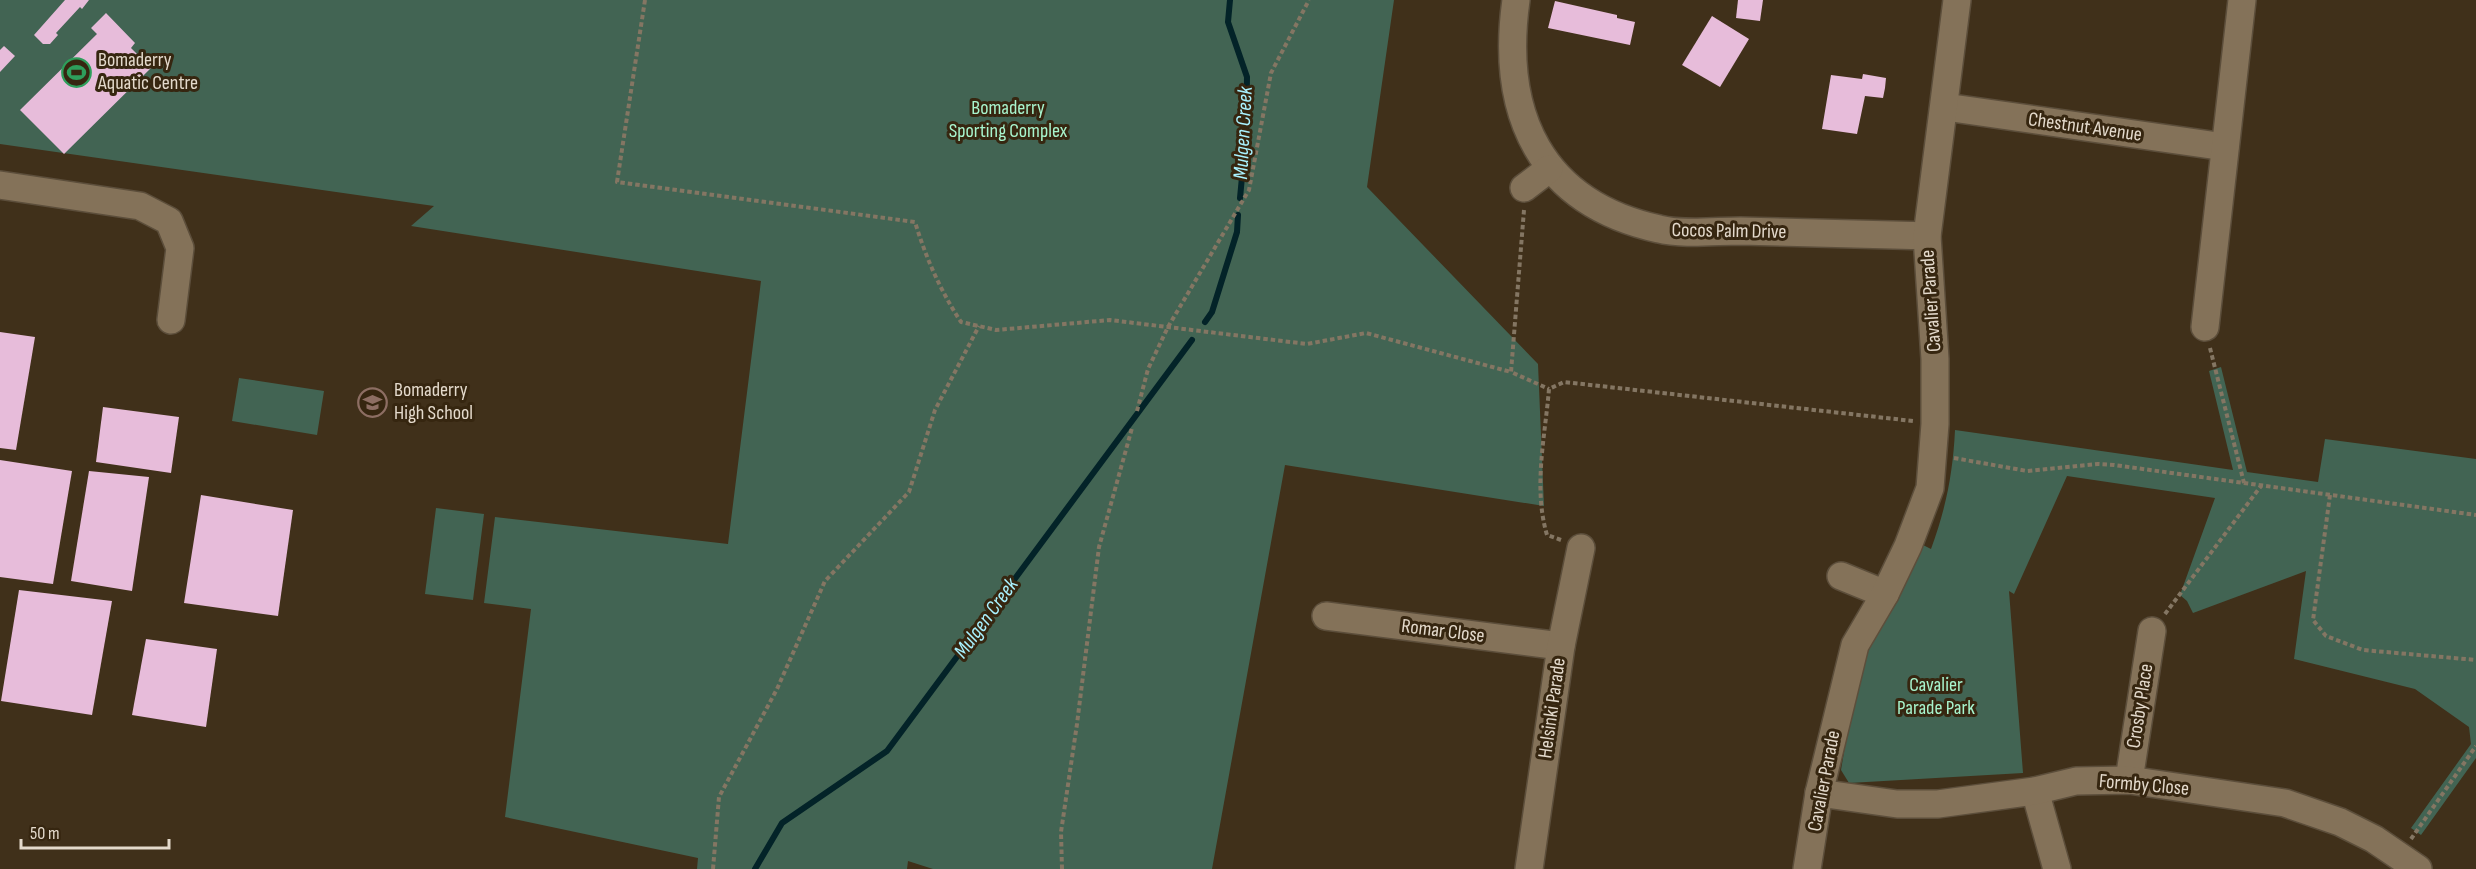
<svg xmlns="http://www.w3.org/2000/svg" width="2476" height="869" font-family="'Sofia Sans Condensed',sans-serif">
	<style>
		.green { fill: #426453 }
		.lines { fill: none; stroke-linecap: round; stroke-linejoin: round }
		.stream { stroke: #032328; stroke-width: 6 }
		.building { fill: #e7bcda }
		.minor-casing { stroke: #5c4e3b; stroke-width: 30 }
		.path { stroke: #847663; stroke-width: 4; stroke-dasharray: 4.5 3; stroke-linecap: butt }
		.minor { stroke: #847259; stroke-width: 27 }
		.labels { text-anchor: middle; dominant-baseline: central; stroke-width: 6; stroke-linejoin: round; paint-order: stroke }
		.poi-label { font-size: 20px; fill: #e4dacc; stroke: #362610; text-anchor: start }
		.park-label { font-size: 20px; fill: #a8f5ce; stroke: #362610 }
		.street-label { font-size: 20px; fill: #e4dacc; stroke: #362610 }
		.water-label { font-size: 21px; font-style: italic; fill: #a9f2ff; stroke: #362610 }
	</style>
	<rect width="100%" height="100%" fill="#40301a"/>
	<g class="green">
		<polygon points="0,0 1394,0 1367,187 1538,364 1544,506 1285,465 1212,869 933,869 908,861 907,869 697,869 698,858 505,817 531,609 484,603 495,517 728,544 761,281 411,226 434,206 0,144"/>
		<path d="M2221,367L2247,472L2318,482L2325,439L2476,459V758L2421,835L2411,828L2471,744L2469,727L2415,689L2294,659L2306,571L2193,613L2187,601L2180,595L2215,498L2067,476L2014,594L2009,591L2023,773L1849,783L1841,770L1861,650L1917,542L1931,549C1946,508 1953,473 1955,430L2233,470L2209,371Z"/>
		<polygon points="239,378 324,391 317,435 232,421"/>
		<polygon points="436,508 484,514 473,600 425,594"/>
	</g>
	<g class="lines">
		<g class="stream">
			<polyline points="1230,0 1228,22 1247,77 1246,135 1240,198"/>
			<polyline points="1205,322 1212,312 1237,232 1238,215"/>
			<polyline points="755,869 782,823 887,751 1192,340"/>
		</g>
	</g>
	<g class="building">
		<polygon points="65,0 89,0 82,9 80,7 56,33 58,35 50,44 43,44 34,35"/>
		<polygon points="1738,0 1763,0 1760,21 1736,18"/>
		<polygon points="1555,1 1617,15 1617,18 1635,22 1630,45 1548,28"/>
		<polygon points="106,13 135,43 131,48 151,68 64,154 20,110 97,34 91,28"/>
		<polygon points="1712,16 1749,39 1720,87 1682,65"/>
		<polygon points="4,46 15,56 0,72 0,50"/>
		<polygon points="1863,74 1886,78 1885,88 1883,98 1865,96 1857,134 1822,129 1831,75 1862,79"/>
		<polygon points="0,332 35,337 16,450 0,448"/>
		<polygon points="103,407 179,417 171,473 96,462"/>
		<polygon points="0,460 72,471 53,584 0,577"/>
		<polygon points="89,471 149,477 132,591 71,581"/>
		<polygon points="201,495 293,510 278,616 184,603"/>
		<polygon points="19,590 112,601 92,715 1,701"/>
		<polygon points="146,639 217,649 206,727 132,715"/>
	</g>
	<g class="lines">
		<defs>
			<g id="minor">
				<path d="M1516,0C1500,114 1540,203 1659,229C1682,235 1716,231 1740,231C1803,233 1865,234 1927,236"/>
				<polyline points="1945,107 2225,147"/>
				<polyline points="0,185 140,206 169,221 180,248 171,320"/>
				<polyline points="1524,188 1549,169"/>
				<polyline points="2205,327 2242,0"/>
				<polyline points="1841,576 1885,594"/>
				<polyline points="1326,616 1561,646"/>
				<polyline points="2129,780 2152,631"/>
				<polyline points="2035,791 2057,869"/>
				<polyline points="1819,793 1897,804 1938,804 2035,791 2076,781 2129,780 2285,803 2340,822 2374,839 2418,869"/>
				<polyline points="1529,869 1561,646 1581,548"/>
				<polyline points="1807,869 1819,793 1855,645 1885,594 1908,546 1930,488 1935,424 1935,359 1927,236 1957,0"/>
			</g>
		</defs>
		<use href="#minor" class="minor-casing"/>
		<g class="path">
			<path d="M645,0L617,182L915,222C926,258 940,290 961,322L996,330L1110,320L1307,344L1366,333L1511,372"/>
			<polyline points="1524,210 1511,372 1549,389"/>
			<polyline points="2210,348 2244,483"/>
			<polyline points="1137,411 1148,369 1168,327 1249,190 1271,73 1309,0"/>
			<polyline points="1954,458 2027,471 2098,464 2114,465 2476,515"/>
			<polyline points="2330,495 2313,620 2326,636 2363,650 2476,660"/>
			<path d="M1561,540L1547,535C1533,488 1545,437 1549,389L1564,382L1913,421"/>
			<polyline points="2165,614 2261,486"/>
			<polyline points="2411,839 2476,746"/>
			<polyline points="713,869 719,797 777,689 825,581 909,492 935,410 979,326"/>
			<polyline points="1062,869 1061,832 1077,724 1099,547 1132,428"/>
		</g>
		<use href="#minor" class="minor"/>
	</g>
	<defs>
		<symbol id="stadium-ring" viewBox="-11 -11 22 22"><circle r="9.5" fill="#362610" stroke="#2e9e5b" stroke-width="1.5"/><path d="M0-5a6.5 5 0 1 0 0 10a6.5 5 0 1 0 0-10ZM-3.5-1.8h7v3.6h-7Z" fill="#2e9e5b"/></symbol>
		<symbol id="school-ring" viewBox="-11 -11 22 22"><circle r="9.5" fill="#362610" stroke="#8d6e63" stroke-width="1.5"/><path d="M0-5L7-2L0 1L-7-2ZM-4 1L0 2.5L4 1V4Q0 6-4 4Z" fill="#8d6e63"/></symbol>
	</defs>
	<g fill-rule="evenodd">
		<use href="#stadium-ring" x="60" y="56" width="33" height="33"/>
		<use href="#school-ring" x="356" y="386" width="33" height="33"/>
	</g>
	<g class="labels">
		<g class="poi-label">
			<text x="98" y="60">Bomaderry<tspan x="98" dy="23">Aquatic Centre</tspan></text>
			<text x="394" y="390">Bomaderry<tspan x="394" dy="23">High School</tspan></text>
		</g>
		<g class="park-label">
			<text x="1008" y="108">Bomaderry<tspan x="1008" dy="23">Sporting Complex</tspan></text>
			<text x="1936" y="685">Cavalier<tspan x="1936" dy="23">Parade Park</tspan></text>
		</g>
		<g class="street-label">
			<text transform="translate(2085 127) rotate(8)">Chestnut Avenue</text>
			<text transform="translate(1729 231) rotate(1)">Cocos Palm Drive</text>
			<text transform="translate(1931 301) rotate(-94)">Cavalier Parade</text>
			<text transform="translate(1443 631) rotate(7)">Romar Close</text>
			<text transform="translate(2140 706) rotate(-81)">Crosby Place</text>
			<text transform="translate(1552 708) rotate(-82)">Helsinki Parade</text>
			<text transform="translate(1824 781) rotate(-79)">Cavalier Parade</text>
			<text transform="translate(2144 785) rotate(5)">Formby Close</text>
		</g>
		<g class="water-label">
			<text transform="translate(1243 133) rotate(-87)">Mulgen Creek</text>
			<text transform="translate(986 618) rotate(-54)">Mulgen Creek</text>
		</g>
	</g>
	<path d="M21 839v9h148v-9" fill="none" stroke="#e4dacc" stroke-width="3"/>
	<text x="30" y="839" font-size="18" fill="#e4dacc" stroke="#362610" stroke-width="4.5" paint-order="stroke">50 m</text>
</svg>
